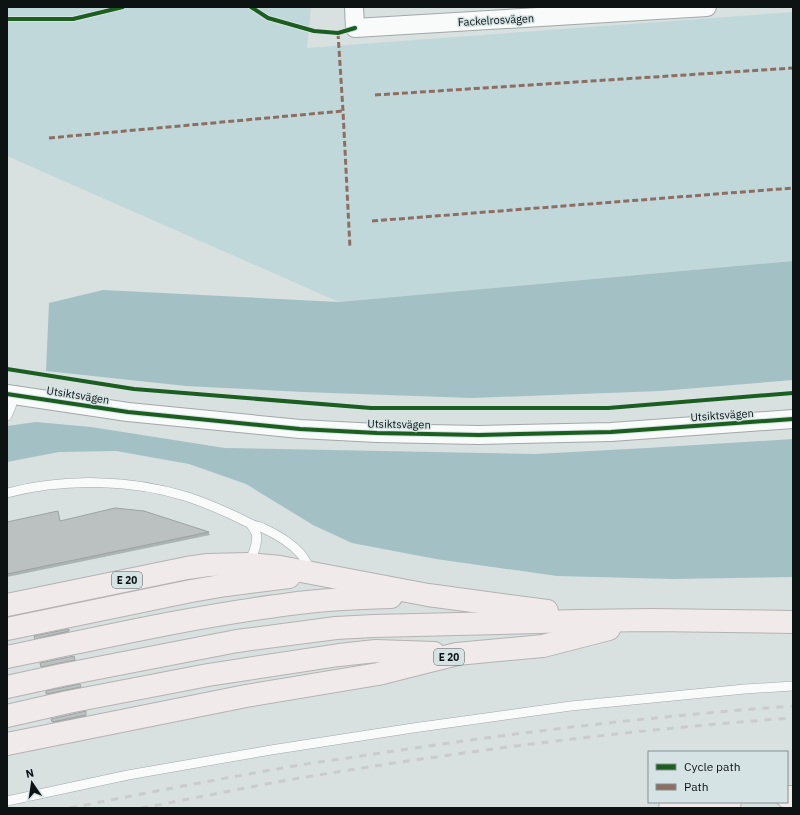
<svg xmlns="http://www.w3.org/2000/svg" width="800" height="815" font-family="'IBM Plex Sans',sans-serif">
	<style>
		.green { fill: #c0d8da }
		.forest { fill: #a3c1c4 }
		.shadow { fill: #0003 }
		.building { fill: #bbc1c1; stroke: #9da2a2 }
		.lines { fill: none; stroke-linecap: round; stroke-linejoin: round }
		.lane-casing { stroke: #a2a8a8; stroke-width: 10 }
		.street-casing { stroke: #a2a8a8; stroke-width: 20 }
		.highway-casing { stroke: #b5b2b3; stroke-width: 24 }
		.lane { stroke: #f9fafa; stroke-width: 9 }
		.street { stroke: #f9fafa; stroke-width: 18 }
		.highway { stroke: #f0eaeb; stroke-width: 22 }
		.rail { stroke: #cacccc; stroke-width: 3; stroke-dasharray: 7 7; stroke-linecap: butt }
		.quiet { stroke: #8d6e63; stroke-width: 3; stroke-dasharray: 6 3; stroke-linecap: butt }
		.cycleway-casing { stroke: #d5e3e4; stroke-width: 6 }
		.cycleway { stroke: #1b5e20; stroke-width: 4 }
		.labels { text-anchor: middle; dominant-baseline: central; stroke-width: 3; stroke-linejoin: round; paint-order: stroke }
		.shield { fill: #d5e3e4; stroke: #495152; stroke-width: 1 }
		.shield-label { font-size: 10px; font-weight: bold; fill: #0d1213 }
		.street-label { font-size: 11px; fill: #0d1213; stroke: #d5e3e4 }
	</style>
	<rect width="100%" height="100%" fill="#d8e0e0"/>
	<polygon class="green" points="7,7 311,7 307,48 793,12 793,261 339,302 7,156"/>
	<g class="forest">
		<polygon points="793,261 793,380 660,391 472,398 303,392 186,386 46,371 49,303 103,290 339,302"/>
		<polygon points="36,422 91,427 225,448 535,454 647,448 793,439 793,577 673,579 557,576 436,559 352,543 313,525 246,484 189,464 116,451 59,452 7,462 7,426"/>
	</g>
	<g class="shadow">
		<polygon points="144,512 209,533 210,535 7,577 7,523 59,515 60,522"/>
		<polygon points="68,630 70,633 37,641 36,638"/>
		<polygon points="74,657 76,662 43,669 42,667"/>
		<polygon points="80,685 81,690 49,697 47,694 47,692"/>
		<polygon points="85,712 87,718 54,725 52,719"/>
	</g>
	<g class="building">
		<polygon points="115,508 144,511 209,532 7,574 7,522 58,511 60,521"/>
		<polygon points="69,629 69,631 35,639 34,636"/>
		<polygon points="74,656 75,660 41,667 40,663"/>
		<polygon points="80,684 81,687 46,694 46,691"/>
		<polygon points="86,711 86,715 52,722 51,719"/>
	</g>
	<g class="lines">
		<defs>
			<g id="lane">
				<polyline points="7,416 11,407 14,395"/>
				<path d="M7,493C64,478 131,479 188,497C209,504 229,513 249,523C254,526 259,526 263,528C276,534 291,543 301,554C305,559 307,565 311,570"/>
				<path d="M248,565C252,556 259,543 256,533C255,531 253,527 251,525"/>
				<polyline points="7,801 128,775 271,750 413,728 571,706 745,689 793,686"/>
			</g>
			<g id="street">
				<polyline points="354,7 355,28 707,7"/>
				<polyline points="7,394 128,412 300,429 377,433 479,435 611,432 793,419"/>
			</g>
			<g id="highway">
				<polyline points="7,605 187,568 208,565 248,564 280,567 428,595 547,611"/>
				<polyline points="7,629 191,591 226,585 289,577"/>
				<path d="M7,657C96,639 185,618 276,606C314,600 353,598 391,597"/>
				<polyline points="7,687 62,675 237,641 336,628 374,626 578,621 652,620 793,622"/>
				<polyline points="7,716 68,702 208,675 339,655 376,651 434,653"/>
				<polyline points="7,744 246,696 378,674 457,654 543,646 609,629"/>
				<polyline points="787,797 793,797"/>
				<polyline points="670,808 693,805 730,802"/>
			</g>
		</defs>
		<use href="#lane" class="lane-casing"/>
		<use href="#street" class="street-casing"/>
		<use href="#highway" class="highway-casing"/>
		<use href="#lane" class="lane"/>
		<use href="#street" class="street"/>
		<use href="#highway" class="highway"/>
		<g class="rail">
			<path d="M70,808C141,794 212,780 283,768C316,762 348,758 381,753C518,732 655,716 793,706"/>
			<path d="M141,808C190,799 239,789 288,780C455,752 624,730 793,718"/>
		</g>
		<g class="quiet">
			<polyline points="338,33 343,111 350,248"/>
			<polyline points="375,95 793,68"/>
			<polyline points="49,138 343,111"/>
			<polyline points="372,221 793,188"/>
		</g>
		<defs>
			<g id="cycleway">
				<polyline points="251,7 268,18 314,31 338,33 355,28"/>
				<polyline points="7,19 73,19 123,7"/>
				<polyline points="7,369 134,389 371,408 608,408 793,393"/>
				<polyline points="7,394 128,412 300,429 377,433 479,435 611,432 793,419"/>
			</g>
		</defs>
		<use href="#cycleway" class="cycleway-casing"/>
		<use href="#cycleway" class="cycleway"/>
	</g>
	<g class="labels">
		<g class="shield">
			<rect x="112" y="572" width="30" height="16" rx="3"/>
			<rect x="434" y="649" width="30" height="16" rx="3"/>
		</g>
		<g class="shield-label">
			<text x="127" y="580">E 20</text>
			<text x="449" y="657">E 20</text>
		</g>
		<g class="street-label">
			<text transform="translate(496 20) rotate(-3)">Fackelrosvägen</text>
			<text transform="translate(78 395) rotate(9)">Utsiktsvägen</text>
			<text transform="translate(722 415) rotate(-4)">Utsiktsvägen</text>
			<text transform="translate(399 424) rotate(1)">Utsiktsvägen</text>
		</g>
	</g>
	<rect width="800" height="815" fill="none" stroke="#0d1213" stroke-width="16"/>
	<rect x="648" y="751" width="140" height="52" fill="#d5e3e4" stroke="#858f90"/>
	<rect x="656" y="764" width="20" height="6" fill="#1b5e20" stroke="#858f90"/>
	<text x="684" y="771" font-size="12" fill="#0d1213">Cycle path</text>
	<rect x="656" y="784" width="20" height="6" fill="#8d6e63" stroke="#858f90"/>
	<text x="684" y="791" font-size="12" fill="#0d1213">Path</text>
	<g transform="translate(32 783) rotate(347)" stroke="#d5e3e4" stroke-width="3" paint-order="stroke">
	<path d="M0-3L7 15L0 10L-7 15Z" fill="#0d1213"/>
	<text y="-6" font-size="11" font-weight="bold" text-anchor="middle" fill="#0d1213">N</text>
	</g>
</svg>
